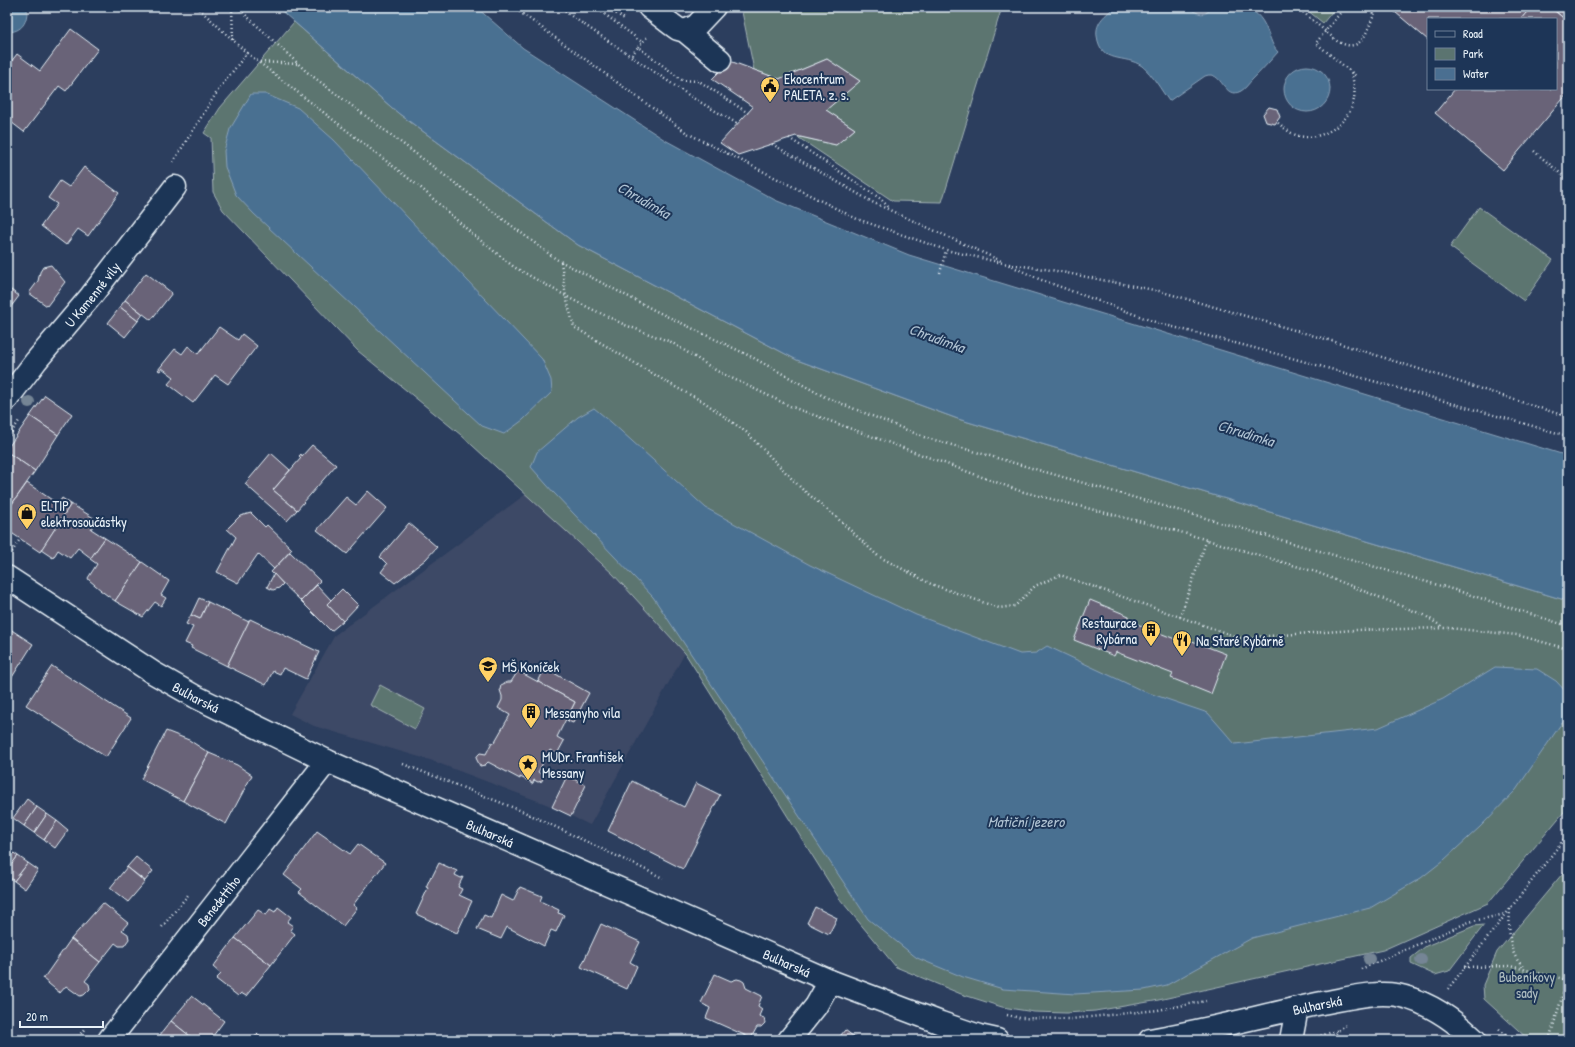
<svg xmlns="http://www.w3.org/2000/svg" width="1575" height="1047" font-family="'Patrick Hand',sans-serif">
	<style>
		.built { fill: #3e4966 }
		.green { fill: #5b7470; stroke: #a2b2b4 }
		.water { fill: #4a6f91; stroke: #89a3ba }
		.building { fill: #696478; stroke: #e8f1f8 }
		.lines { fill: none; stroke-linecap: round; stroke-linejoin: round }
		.minor-casing { stroke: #e8f1f8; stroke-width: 25 }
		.path { stroke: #e8f1f8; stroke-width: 2.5; stroke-dasharray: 1 3; stroke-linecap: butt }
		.minor { stroke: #1d3557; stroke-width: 22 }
		.tree { fill: #758595 }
		.labels { text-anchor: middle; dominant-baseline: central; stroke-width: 4; stroke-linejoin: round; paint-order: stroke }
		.poi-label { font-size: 14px; fill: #e8f1f8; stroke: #1d3557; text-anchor: start }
		.street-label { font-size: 14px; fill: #e8f1f8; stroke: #1d3557 }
		.park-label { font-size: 14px; fill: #b0bfc2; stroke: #1d3557 }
		.water-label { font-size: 15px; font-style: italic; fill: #b1c4d4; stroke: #1d3557 }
	</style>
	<rect width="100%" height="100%" fill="#2c3e5e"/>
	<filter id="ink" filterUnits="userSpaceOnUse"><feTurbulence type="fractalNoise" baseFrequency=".025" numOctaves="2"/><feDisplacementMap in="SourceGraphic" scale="8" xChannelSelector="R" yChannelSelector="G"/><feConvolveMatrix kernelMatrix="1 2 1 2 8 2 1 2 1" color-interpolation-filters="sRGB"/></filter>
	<g filter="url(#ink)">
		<polygon class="built" points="526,494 613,574 685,653 590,825 546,804 430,760 314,726 290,714 335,635"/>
		<g class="green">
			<polygon points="741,7 1002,7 942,202 893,201 796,136 836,145 855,129 826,110 860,81 827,59 779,79 754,70"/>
			<polygon points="1310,7 1336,7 1323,23 1307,10"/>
			<polygon points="294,22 398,113 578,245 797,360 958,419 1568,601 1568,807 1488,903 1383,950 1154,1001 1095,1011 1066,1013 1034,1012 1002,1007 961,994 896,967 839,898 685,653 613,574 461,435 358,351 223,210 213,192 211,138 204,133 220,108"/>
			<polygon points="1479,207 1553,260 1524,301 1450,247"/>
			<polygon points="380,685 425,709 415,729 370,705"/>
			<polygon points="1568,867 1568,1040 1529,1040 1484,999 1483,985 1497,952"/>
			<polygon points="1484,925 1449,971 1435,975 1411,964 1411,958 1426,946 1474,926"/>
		</g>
		<g class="water">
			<path d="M7,7H27C28,22 22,32 7,32Z"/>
			<polygon points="277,7 476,7 523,48 665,140 775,200 909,255 1568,456 1568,601 958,419 797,360 578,245 398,113"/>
			<path d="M1116,7H1190C1197,15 1206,17 1212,7C1237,7 1256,2 1267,30C1271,39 1272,46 1278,52C1270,61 1261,71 1252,80C1249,83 1245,89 1241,91C1223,101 1223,69 1205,76L1169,101C1161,90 1153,75 1142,66C1125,54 1101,65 1097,36C1095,22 1106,14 1116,7Z"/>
			<circle cx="1307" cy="89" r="23"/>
			<polygon points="251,94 265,94 298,108 334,140 542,359 551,380 552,392 523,420 504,434 482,426 254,214 236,195 225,167 224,151 230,129"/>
			<polygon points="594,408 611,422 706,508 810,565 916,615 1020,654 1036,653 1047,646 1143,691 1208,713 1235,744 1378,728 1443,699 1495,667 1537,669 1556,681 1568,694 1568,720 1561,724 1516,790 1480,827 1444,860 1421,878 1370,908 1252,938 1167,985 1144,990 1075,994 1003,989 963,977 917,958 868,919 653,597 554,493 531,467 537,452 578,417"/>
		</g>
		<g class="building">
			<polygon points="1389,7 1531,7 1521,19 1428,19 1428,40"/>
			<polygon points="1531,7 1550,7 1568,22 1568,93 1503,170 1435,113 1455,89 1556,89 1556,19 1521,19"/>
			<polygon points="1551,7 1568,7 1568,22"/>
			<polygon points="71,29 98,49 66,91 59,86 24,132 7,119 7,67 17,54 40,71"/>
			<polygon points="827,59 860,81 826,110 855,129 836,145 796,136 738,155 720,143 753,107 712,79 730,61 779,79"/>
			<polygon points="1269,107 1277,109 1280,117 1275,124 1266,122 1263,114"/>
			<polygon points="84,167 119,193 88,236 78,229 66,245 41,226 57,204 48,198 60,181 69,187"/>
			<polygon points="51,265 65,282 47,306 29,293 38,281 40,272 43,267"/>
			<polygon points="146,273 172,293 151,320 125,300"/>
			<polygon points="7,287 19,296 7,312"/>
			<polygon points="125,300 143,314 138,321 120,307"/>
			<polygon points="120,307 138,321 125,337 108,323"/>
			<polygon points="219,327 238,340 242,334 257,346 228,384 215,375 193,403 168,384 174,377 162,368 160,371 158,370 175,349 182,354 188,346 198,354"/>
			<polygon points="45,395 72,414 58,435 30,416"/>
			<polygon points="30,416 58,435 35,471 7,452 7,449"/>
			<polygon points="312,445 336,465 297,510 273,490 301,458 299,456 301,454 302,456"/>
			<polygon points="7,452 35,471 7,511"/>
			<polygon points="271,453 290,470 273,490 297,510 287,521 245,484"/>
			<polygon points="27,483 58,504 62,498 71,504 40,552 7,530 7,511"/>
			<polygon points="368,491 387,508 347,554 317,530 346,497 356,505"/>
			<polygon points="71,504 97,520 91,529 105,538 91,558 78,548 70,558 58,550 53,558 41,550"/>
			<polygon points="251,513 265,527 267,525 292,549 274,569 258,554 238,583 217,572 236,537 227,529 240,516"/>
			<polygon points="409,523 437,547 425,560 395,583 381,572 387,564 380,557"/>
			<polygon points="105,538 142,562 115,601 100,590 101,590 89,580 88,578 97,564 90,559"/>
			<polygon points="290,552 320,581 301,601 271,572"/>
			<polygon points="142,562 169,581 161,595 166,598 161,606 155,602 143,617 115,601"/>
			<polygon points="274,574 283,584 279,588 273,590 267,587"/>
			<polygon points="317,585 331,600 327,604 343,621 331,631 301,601"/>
			<polygon points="342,589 358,605 343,621 327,604"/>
			<polygon points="199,598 208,602 200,619 191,615"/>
			<polygon points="1090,600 1129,616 1127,620 1185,643 1187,639 1226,654 1211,694 1171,678 1173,674 1116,652 1114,656 1074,640"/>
			<polygon points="208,602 249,622 227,666 191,648 192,646 185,643 193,627 186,624 191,615 200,619"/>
			<polygon points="250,619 319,652 306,679 283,668 280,674 273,671 266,685 227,666"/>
			<polygon points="7,627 33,644 9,682 7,681"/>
			<polygon points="52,666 131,718 106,757 26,705"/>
			<polygon points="545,668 589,693 573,723 568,721 573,711 571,710 575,702 538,682"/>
			<polygon points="518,671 575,702 571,710 573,711 568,721 566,719 557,737 564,741 557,754 550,750 538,772 543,776 542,781 538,782 534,780 533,783 531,784 531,782 520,777 520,779 488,762 485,765 480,766 476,758 478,755 480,753 486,754 492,742 494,743 510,715 498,708 502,700 502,696 500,690 501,685 507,682 511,682"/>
			<polygon points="166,731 189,740 209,753 183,801 141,779"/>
			<polygon points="209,753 237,765 252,775 226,824 183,801"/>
			<polygon points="567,776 586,785 571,816 552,807"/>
			<polygon points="632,781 684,807 696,783 720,795 683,869 608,831"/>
			<polygon points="27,799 37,807 24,826 13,818"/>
			<polygon points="37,807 47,814 34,833 24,826"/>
			<polygon points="47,814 57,821 44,840 34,833"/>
			<polygon points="57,821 68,830 55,848 44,840"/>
			<polygon points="317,831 350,854 358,844 385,863 353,905 357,908 343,926 299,892 302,889 284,875"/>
			<polygon points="7,848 18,856 7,870"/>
			<polygon points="18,856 28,863 14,881 7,876 7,870"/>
			<polygon points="136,857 153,871 145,881 127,867"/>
			<polygon points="28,863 38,870 25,889 14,881"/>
			<polygon points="439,863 457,871 455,875 461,878 463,877 458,887 462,889 459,895 472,901 457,933 416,914 428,888 426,887 431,876 432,877"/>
			<polygon points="127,867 145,882 128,902 110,888"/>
			<polygon points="520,887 542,896 540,901 559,910 558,913 564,915 556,932 551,930 544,946 507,927 501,939 477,929 484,915 491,918 501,895 513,901"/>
			<polygon points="103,903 128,923 122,930 128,934 129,939 124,946 119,946 115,943 100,962 71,939"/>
			<polygon points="278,907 291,917 287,922 293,926 290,930 295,934 271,965 235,938 258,910 266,915 270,909 275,912"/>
			<polygon points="815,907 837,918 829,934 807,923"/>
			<polygon points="601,924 640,942 630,962 637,966 627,989 614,983 614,982 581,967"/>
			<polygon points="235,938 271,965 246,996 241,993 238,996 216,979 221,974 213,967"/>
			<polygon points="71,939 100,962 85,981 89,984 90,989 84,995 80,996 66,986 60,993 43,979"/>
			<polygon points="715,974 731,981 737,979 741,980 744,982 746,988 762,996 758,1006 762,1009 759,1016 764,1018 765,1023 761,1027 757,1027 751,1038 706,1018 710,1008 701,1003"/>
			<polygon points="192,996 224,1021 210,1040 195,1040 171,1021"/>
			<polygon points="171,1021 195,1040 156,1040"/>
			<polygon points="845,1030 858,1040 837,1040"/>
			<polygon points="257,1034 265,1040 253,1040"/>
		</g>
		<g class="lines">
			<defs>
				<g id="minor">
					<polyline points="649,7 671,24 678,29 685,31 720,60"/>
					<polyline points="685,31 696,26 714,7"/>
					<path id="s1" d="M7,399L36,361L91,296L175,187"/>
					<path id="s2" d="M7,577L152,672L196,697L327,761L830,981L941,1023L979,1036L997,1040"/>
					<path id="s3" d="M109,1040L327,761"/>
					<polyline points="789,1040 816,1006 830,981"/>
					<path id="s4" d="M1150,1040C1208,1030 1264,1015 1322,1003C1346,999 1373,991 1397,995C1427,1001 1454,1020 1475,1040"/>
					<polyline points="1291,1040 1295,1019 1293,1009"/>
				</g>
			</defs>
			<use href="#minor" class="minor-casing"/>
			<g class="path">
				<polyline points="232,7 233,40"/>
				<polyline points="237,7 307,72 556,259 656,311 750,356 825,397 924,437 1455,590 1568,626"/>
				<polyline points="513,7 687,133 857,219 946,250 1007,264 1039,279 1158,323 1281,355 1568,436"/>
				<polyline points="558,7 693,98 738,124"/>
				<polyline points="595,7 642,42"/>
				<polyline points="606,7 626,20"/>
				<path d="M1297,7L1337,41C1367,58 1367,21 1379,7"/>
				<polyline points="1345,7 1316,43 1356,76"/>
				<polyline points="1367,7 1374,13"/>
				<polyline points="638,47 647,37"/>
				<polyline points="247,53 421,188 470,232 514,267 573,300 625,325 671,342 717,371 792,407 1020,491 1177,531 1316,572 1424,615 1444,628"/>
				<polyline points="632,55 638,47 682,80 699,81 748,113"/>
				<polyline points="260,62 299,64"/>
				<path d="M1278,123C1284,128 1291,134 1299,136C1321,141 1347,125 1353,103C1356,93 1354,83 1351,72"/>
				<polyline points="789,138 881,199 890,209"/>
				<polyline points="772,144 872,202 1001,261"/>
				<polyline points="1534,151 1568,180"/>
				<polyline points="173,162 219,89 247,53 197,7"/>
				<polyline points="561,262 566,297 574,327 677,388 704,402 746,432 802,489 835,516 878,556 931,584 999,608 1015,606 1035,586 1060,575 1240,638 1354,630 1449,628 1517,635 1568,649"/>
				<polyline points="1009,264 1051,270 1159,291 1332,341 1568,417"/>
				<polyline points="940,273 946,250"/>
				<polyline points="7,439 19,421"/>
				<polyline points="12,552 20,539"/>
				<polyline points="1180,617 1207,539"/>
				<polyline points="403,764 522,811 663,878"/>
				<path d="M1510,909C1509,932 1507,952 1525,969"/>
				<polyline points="162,927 188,895"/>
				<polyline points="1464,967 1510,966 1568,980"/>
				<polyline points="1361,969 1469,922 1505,914"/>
				<polyline points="1448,989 1568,834"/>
				<polyline points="1007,1015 1020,1018 1071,1019 1158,1010 1206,1001"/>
				<polyline points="1499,1029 1510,1040"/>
				<polyline points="1317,1037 1339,1030"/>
				<polyline points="76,1040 85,1028"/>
				<polyline points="1331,1040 1339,1030 1346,1025"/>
				<polyline points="1549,1040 1568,977"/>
			</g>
			<use href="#minor" class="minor"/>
		</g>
		<g class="tree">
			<circle cx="29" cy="402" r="6"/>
			<circle cx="1369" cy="959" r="6"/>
			<circle cx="1421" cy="960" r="6"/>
		</g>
	</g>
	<defs>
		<symbol id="civic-pin" viewBox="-11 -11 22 30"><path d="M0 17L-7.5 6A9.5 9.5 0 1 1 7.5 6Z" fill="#ffd166" stroke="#1d3557"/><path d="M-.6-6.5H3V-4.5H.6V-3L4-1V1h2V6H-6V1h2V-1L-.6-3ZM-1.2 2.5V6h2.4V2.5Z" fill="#111"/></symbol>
		<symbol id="shop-pin" viewBox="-11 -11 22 30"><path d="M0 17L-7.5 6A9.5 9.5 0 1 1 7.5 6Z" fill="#ffd166" stroke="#1d3557"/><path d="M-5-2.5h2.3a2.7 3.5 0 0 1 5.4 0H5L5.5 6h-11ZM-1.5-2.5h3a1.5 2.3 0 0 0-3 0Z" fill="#111"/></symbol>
		<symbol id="building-pin" viewBox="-11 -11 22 30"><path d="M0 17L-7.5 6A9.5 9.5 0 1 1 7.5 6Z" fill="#ffd166" stroke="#1d3557"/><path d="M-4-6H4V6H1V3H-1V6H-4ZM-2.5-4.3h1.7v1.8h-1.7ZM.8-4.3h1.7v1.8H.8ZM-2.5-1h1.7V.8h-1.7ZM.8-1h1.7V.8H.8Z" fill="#111"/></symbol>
		<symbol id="restaurant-pin" viewBox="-11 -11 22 30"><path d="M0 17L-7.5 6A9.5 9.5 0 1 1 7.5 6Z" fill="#ffd166" stroke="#1d3557"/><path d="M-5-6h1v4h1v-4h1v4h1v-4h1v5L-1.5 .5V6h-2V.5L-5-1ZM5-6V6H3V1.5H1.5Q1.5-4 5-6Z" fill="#111"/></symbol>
		<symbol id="school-pin" viewBox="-11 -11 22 30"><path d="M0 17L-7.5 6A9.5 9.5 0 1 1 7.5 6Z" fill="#ffd166" stroke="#1d3557"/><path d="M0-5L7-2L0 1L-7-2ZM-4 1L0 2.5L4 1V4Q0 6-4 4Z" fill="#111"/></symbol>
		<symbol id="sight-pin" viewBox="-11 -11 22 30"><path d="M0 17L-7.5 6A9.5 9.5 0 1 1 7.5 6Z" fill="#ffd166" stroke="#1d3557"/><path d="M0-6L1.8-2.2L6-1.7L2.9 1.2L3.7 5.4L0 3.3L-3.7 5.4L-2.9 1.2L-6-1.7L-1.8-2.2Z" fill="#111"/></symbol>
	</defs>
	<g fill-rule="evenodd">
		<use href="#civic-pin" x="759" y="75" width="22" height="30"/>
		<use href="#shop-pin" x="16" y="502" width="22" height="30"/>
		<use href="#building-pin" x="1140" y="619" width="22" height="30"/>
		<use href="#restaurant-pin" x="1171" y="629" width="22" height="30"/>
		<use href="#school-pin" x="477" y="655" width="22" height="30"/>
		<use href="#building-pin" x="520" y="701" width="22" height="30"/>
		<use href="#sight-pin" x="517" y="753" width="22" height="30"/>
	</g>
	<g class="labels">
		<g class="poi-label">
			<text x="784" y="78">Ekocentrum<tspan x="784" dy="16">PALETA, z. s.</tspan></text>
			<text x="41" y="505">ELTIP<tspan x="41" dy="16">elektrosoučástky</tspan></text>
			<text x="1137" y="622" text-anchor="end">Restaurace<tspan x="1137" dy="16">Rybárna</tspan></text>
			<text x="1196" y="640">Na Staré Rybárně</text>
			<text x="502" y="666">MŠ Koníček</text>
			<text x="545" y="712">Messanyho vila</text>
			<text x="542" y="756">MUDr. František<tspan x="542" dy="16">Messany</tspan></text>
		</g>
		<g class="street-label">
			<text stroke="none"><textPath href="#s1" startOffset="135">U Kamenné vily</textPath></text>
			<text stroke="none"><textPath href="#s2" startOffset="224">Bulharská</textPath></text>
			<text stroke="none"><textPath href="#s2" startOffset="548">Bulharská</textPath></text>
			<text stroke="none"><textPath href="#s3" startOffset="177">Benedettiho</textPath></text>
			<text stroke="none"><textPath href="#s2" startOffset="872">Bulharská</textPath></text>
			<text stroke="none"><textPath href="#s4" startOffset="171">Bulharská</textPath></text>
		</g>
		<g class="park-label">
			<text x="1527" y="976">Bubeníkovy<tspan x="1527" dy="16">sady</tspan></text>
		</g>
		<g class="water-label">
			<text transform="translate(644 200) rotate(30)">Chrudimka</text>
			<text transform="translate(937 338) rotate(20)">Chrudimka</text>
			<text transform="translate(1246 433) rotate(17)">Chrudimka</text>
			<text x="1026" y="821">Matiční jezero</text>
		</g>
	</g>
	<rect width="1575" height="1047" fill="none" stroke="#1d3557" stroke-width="24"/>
	<rect x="12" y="12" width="1551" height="1023" fill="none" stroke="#e8f1f8" stroke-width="1.5" filter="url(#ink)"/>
	<rect x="1427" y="18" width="130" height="72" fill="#1d3557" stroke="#6e8097"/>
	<rect x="1435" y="31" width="20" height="6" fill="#1d3557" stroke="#6e8097"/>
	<text x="1463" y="38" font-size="12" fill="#e8f1f8">Road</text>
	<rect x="1435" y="48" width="20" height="12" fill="#5b7470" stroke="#6e8097"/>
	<text x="1463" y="58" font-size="12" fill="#e8f1f8">Park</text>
	<rect x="1435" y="68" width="20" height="12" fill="#4a6f91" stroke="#6e8097"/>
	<text x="1463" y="78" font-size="12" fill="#e8f1f8">Water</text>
	<path d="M20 1021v6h83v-6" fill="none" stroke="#e8f1f8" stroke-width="2"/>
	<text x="26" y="1021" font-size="12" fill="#e8f1f8" stroke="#1d3557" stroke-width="3" paint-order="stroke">20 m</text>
</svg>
